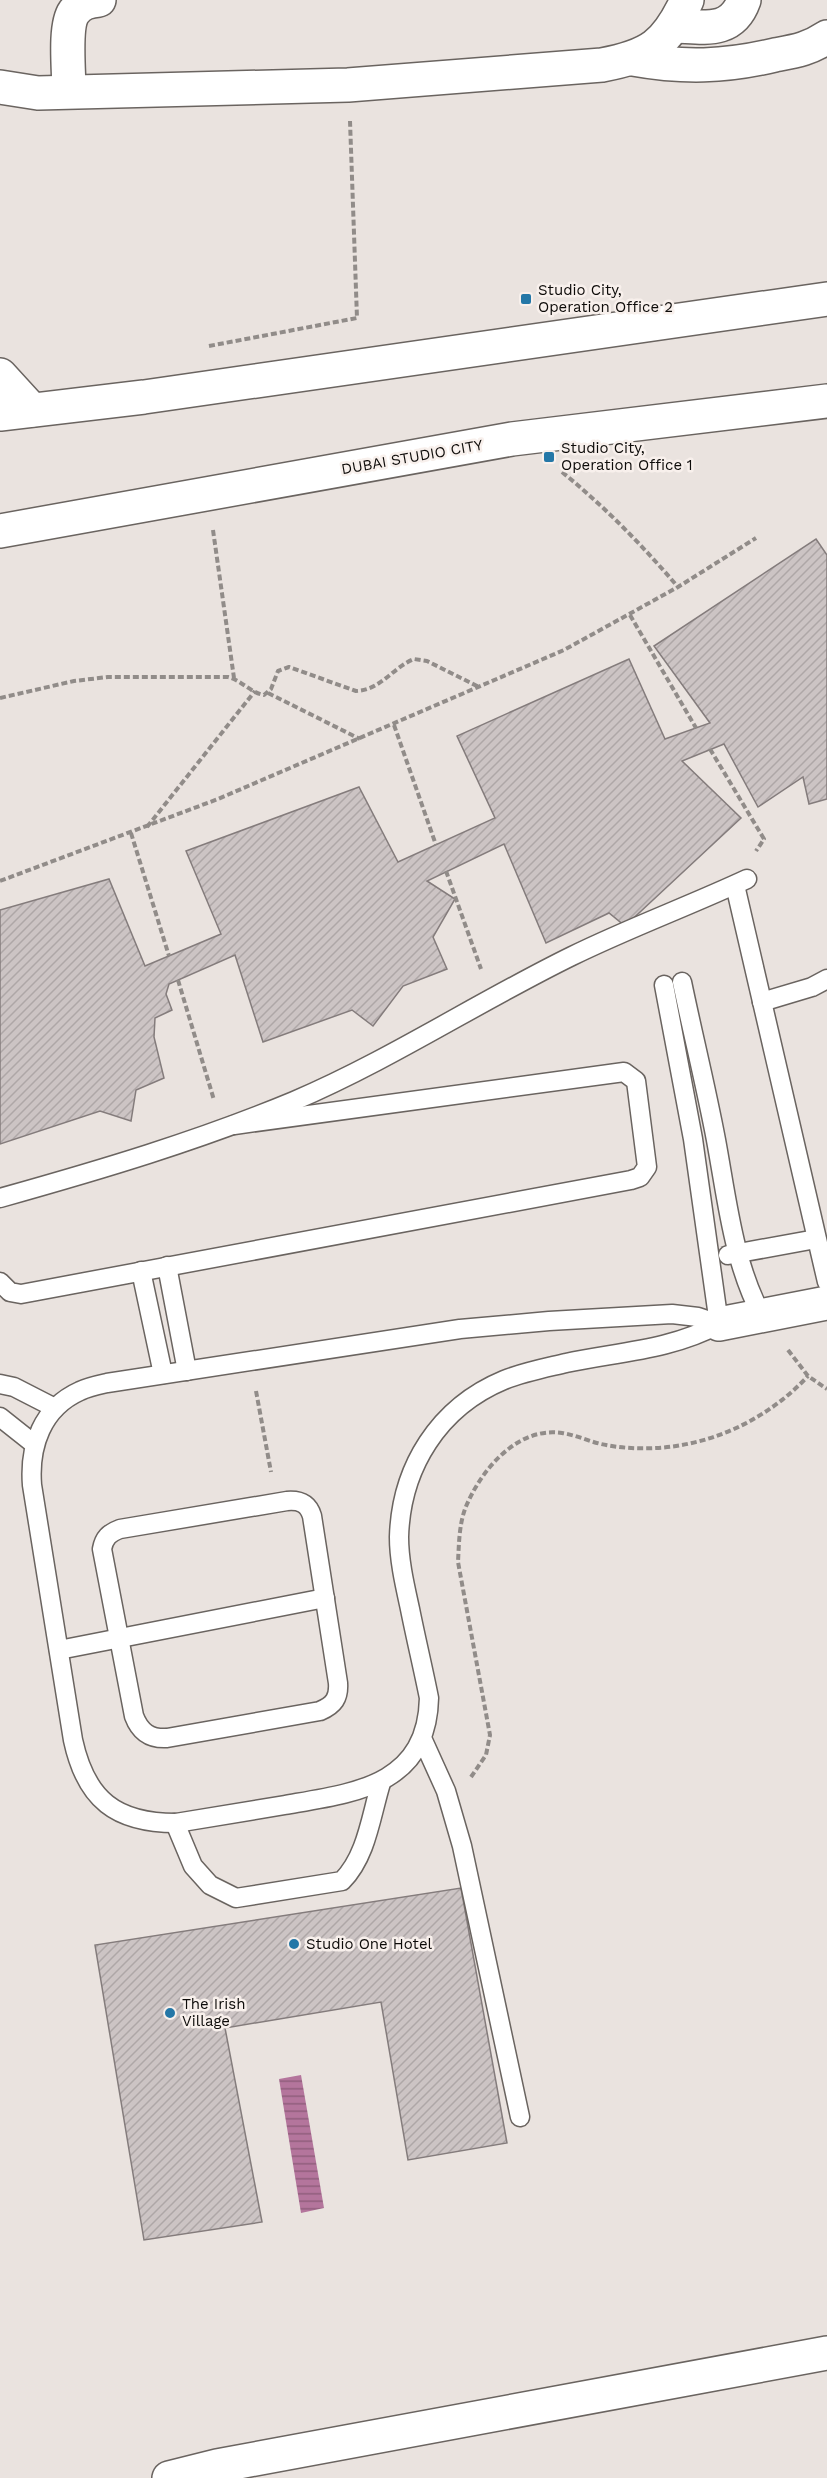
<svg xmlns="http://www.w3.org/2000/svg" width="827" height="2478" font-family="'Work Sans',sans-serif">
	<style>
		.water { fill: url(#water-rules) }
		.building { fill: url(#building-hatch); stroke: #847c7c; stroke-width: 1.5 }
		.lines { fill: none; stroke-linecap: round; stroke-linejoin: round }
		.service-casing { stroke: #6a6460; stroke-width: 21 }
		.minor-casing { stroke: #6a6460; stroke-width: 36 }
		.tertiary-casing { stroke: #6a6460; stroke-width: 36 }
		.secondary-casing { stroke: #6a6460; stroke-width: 36 }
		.path { stroke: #918c89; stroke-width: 4; stroke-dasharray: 6 3; stroke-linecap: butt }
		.service { stroke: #fff; stroke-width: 18 }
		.minor { stroke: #fff; stroke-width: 33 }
		.tertiary { stroke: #fff; stroke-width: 33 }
		.secondary { stroke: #fff; stroke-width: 33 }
		.poi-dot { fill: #2477a7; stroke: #f8f0ec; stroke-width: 2 }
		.labels { text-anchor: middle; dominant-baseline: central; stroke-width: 5; stroke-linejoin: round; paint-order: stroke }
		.poi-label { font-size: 15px; fill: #0d0b09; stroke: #f8f0ec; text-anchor: start }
		.street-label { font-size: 15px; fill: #0d0b09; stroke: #f8f0ec }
	</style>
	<defs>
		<pattern id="water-rules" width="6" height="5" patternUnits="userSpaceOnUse" patternTransform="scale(1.5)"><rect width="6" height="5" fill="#b4759c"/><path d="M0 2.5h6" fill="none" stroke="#915e7d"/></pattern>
		<pattern id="building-hatch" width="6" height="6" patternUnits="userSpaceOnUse" patternTransform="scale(1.5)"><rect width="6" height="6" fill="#ccc4c4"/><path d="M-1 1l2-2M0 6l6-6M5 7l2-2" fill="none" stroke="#aea7a7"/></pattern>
	</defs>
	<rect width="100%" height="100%" fill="#eae3df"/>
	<polygon class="water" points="301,2075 324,2208 301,2213 279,2079"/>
	<g class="building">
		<polygon points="816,539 827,555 827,799 809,804 803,777 758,807 724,744 682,761 741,818 625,926 609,913 546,943 504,844 427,881 455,899 433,937 447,969 403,986 373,1026 352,1010 263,1042 235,955 169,984 166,994 172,1010 155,1018 154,1037 164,1078 136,1090 131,1121 100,1111 0,1144 0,910 109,879 145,966 221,934 186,851 359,787 398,862 495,818 457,736 629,659 665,739 710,723 654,646"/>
		<polygon points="461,1888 507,2143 408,2160 381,2002 225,2028 262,2222 144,2240 95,1945"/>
	</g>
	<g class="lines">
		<defs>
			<g id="service">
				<polyline points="735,885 827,1282"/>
				<path d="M682,982C693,1035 706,1087 716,1140C727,1199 733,1262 762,1316"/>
				<polyline points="664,985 693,1139 719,1324"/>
				<polyline points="762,1002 812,987 827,979"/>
				<path d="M0,1198C100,1170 198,1141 294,1101C390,1060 478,1002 572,956C629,928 689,906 747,879"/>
				<polyline points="728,1255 816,1239"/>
				<polyline points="167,1266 187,1371"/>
				<polyline points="141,1271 163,1374"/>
				<polyline points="0,1282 10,1292 21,1294 631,1180 640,1177 647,1167 636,1081 624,1072 234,1125"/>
				<path d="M672,1314L698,1317L719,1324C671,1350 618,1352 566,1363C545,1368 524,1372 504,1380C439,1407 401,1467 399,1537C399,1561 405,1586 410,1609C416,1639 423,1668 429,1698C427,1786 354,1793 285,1805C249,1811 213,1817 176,1823C116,1823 86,1800 73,1740L32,1485C29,1446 42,1408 80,1391C88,1387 98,1385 107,1383L460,1329L549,1321Z"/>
				<polyline points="0,1384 14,1387 55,1408"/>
				<polyline points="0,1417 34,1444"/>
				<path d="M287,1501C300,1500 308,1503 312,1516L338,1683C339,1698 334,1705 320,1711L167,1738C150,1739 140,1732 134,1716L102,1549C104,1538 109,1533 120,1529Z"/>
				<polyline points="59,1650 325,1598"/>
				<polyline points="422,1738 446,1791 462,1846 520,2117"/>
				<path d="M175,1823L193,1866L210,1885L236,1898L342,1881C367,1856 371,1815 381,1783"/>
			</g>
			<g id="minor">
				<path d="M675,26C704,27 732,34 744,0"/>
				<path d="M633,59C683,68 725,67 775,55C796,51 809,49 827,37"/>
				<path d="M0,87L38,93L348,85L602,65C650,56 666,45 687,0"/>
				<path d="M69,91C69,72 64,26 74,12C81,3 89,1 99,0"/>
				<polyline points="0,375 32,410"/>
				<polyline points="719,1324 827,1303"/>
			</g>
			<g id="tertiary">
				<polyline points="0,414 144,397 827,299"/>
				<polyline points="0,531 512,439 827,401"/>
			</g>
			<polyline id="secondary" points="169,2478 217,2466 827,2353"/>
		</defs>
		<use href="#service" class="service-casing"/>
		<use href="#minor" class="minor-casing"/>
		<use href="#tertiary" class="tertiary-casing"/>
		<use href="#secondary" class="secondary-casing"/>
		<g class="path">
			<polyline points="209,346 357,318 350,121"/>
			<path d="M562,472C605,507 642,545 678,587"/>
			<polyline points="213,530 234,678"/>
			<polyline points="630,615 696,728"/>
			<polyline points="268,693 360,739"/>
			<path d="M0,698L74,681L108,677H228C241,680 251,693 264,695L271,689L278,671L289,667L356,691C381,690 392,668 414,659L427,661L479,687"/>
			<polyline points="394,725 436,845"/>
			<polyline points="710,749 764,839 756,851"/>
			<polyline points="147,827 255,691"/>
			<polyline points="131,833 169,956"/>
			<polyline points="446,871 481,969"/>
			<polyline points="0,881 218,799 564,650 678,587 756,538"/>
			<polyline points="178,980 214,1100"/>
			<polyline points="788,1350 808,1376 827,1389"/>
			<polyline points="256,1391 271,1472"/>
			<path d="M471,1777L486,1755L490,1735L458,1562C459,1544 459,1526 465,1509C480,1471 517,1426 562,1433C576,1435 588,1441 601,1444C619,1448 638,1449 656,1448C714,1445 769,1418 808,1376"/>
		</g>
		<use href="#service" class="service"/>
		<use href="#minor" class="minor"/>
		<use href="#tertiary" class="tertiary"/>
		<use href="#secondary" class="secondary"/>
	</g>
	<g class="poi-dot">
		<rect x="520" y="293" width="12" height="12" rx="3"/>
		<rect x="543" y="451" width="12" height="12" rx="3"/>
		<circle cx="294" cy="1944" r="6"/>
		<circle cx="170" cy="2013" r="6"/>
	</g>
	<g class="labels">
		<g class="poi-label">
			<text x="538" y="290">Studio City,<tspan x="538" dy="17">Operation Office 2</tspan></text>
			<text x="561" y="448">Studio City,<tspan x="561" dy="17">Operation Office 1</tspan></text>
			<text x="306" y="1944">Studio One Hotel</text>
			<text x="182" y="2004">The Irish<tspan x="182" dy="17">Village</tspan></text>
		</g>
		<g class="street-label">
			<text transform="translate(412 457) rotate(-10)">DUBAI STUDIO CITY</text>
		</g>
	</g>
</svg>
